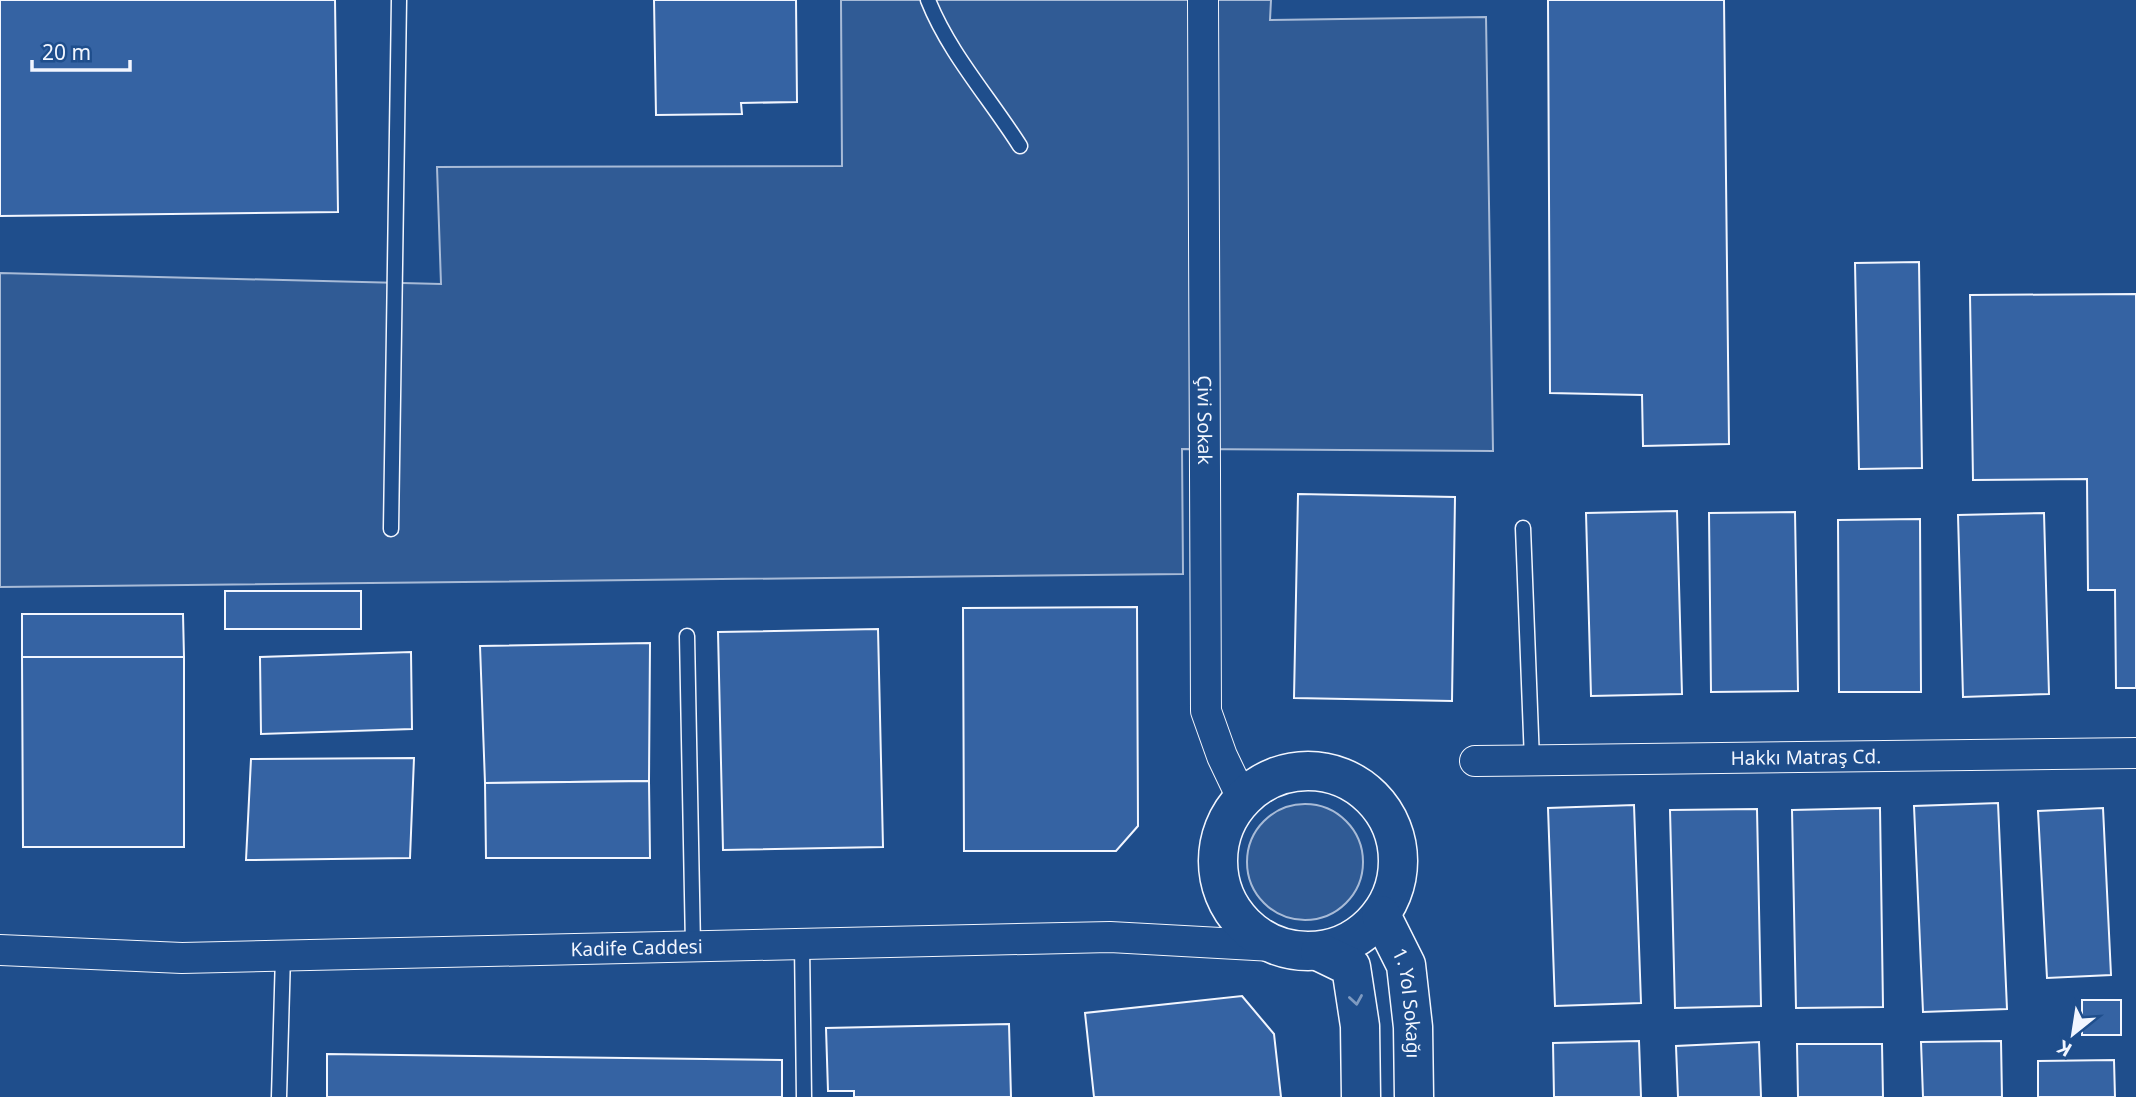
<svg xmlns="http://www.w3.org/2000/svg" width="2136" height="1097" font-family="'Noto Sans',sans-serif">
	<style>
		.built { fill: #305b95; stroke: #a8bbd7; stroke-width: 2 }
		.building { fill: #3563a3; stroke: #f2f6ff; stroke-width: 2 }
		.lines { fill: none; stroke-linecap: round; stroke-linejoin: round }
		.lane-casing { stroke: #f2f6ff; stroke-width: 17 }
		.street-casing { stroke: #f2f6ff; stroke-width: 32 }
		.secondary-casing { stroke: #f2f6ff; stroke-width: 41 }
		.lane { stroke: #1f4e8c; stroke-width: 14 }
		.street { stroke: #1f4e8c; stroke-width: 30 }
		.secondary { stroke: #1f4e8c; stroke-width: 38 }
		.oneway { stroke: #7e9ac0 }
		.labels { text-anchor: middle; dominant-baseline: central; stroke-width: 5; stroke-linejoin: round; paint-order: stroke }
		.street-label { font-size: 19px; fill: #f2f6ff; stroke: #1f4e8c }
	</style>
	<rect width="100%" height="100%" fill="#1f4e8c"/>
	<g class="built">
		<polygon points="841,0 1271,0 1270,20 1486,17 1493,451 1182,449 1183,574 0,587 0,273 441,284 437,167 842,166"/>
		<circle cx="1305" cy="862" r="58"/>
	</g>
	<g class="building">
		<polygon points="0,0 335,0 338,212 0,216"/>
		<polygon points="654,0 796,0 797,102 741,103 742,114 656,115"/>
		<polygon points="1548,0 1724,0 1729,444 1643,446 1642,395 1550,393"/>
		<polygon points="1919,262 1922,468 1859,469 1855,263"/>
		<polygon points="2136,294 2136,688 2116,688 2115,590 2088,590 2087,479 1973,480 1970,295"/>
		<polygon points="1298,494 1455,497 1452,701 1294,698"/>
		<polygon points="1677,511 1682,694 1591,696 1586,513"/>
		<polygon points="1795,512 1798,691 1711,692 1709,513"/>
		<polygon points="2044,513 2049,694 1963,697 1958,515"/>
		<polygon points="1920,519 1921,692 1839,692 1838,520"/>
		<rect x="225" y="591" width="136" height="38"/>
		<polygon points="1137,607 1138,826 1116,851 964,851 963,608"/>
		<polygon points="22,614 183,614 184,657 22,657"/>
		<polygon points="878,629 883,847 723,850 718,632"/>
		<polygon points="650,643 649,781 485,783 480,646"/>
		<polygon points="411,652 412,729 261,734 260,657"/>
		<polygon points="22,657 184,657 184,847 23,847"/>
		<polygon points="414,758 410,858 246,860 251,759"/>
		<polygon points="649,781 650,858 486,858 485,783"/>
		<polygon points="1998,803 2007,1009 1923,1012 1914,806"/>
		<polygon points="1634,805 1641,1003 1555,1006 1548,808"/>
		<polygon points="1880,808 1883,1007 1796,1008 1792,810"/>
		<polygon points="2103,808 2111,975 2047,978 2038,811"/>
		<polygon points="1757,809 1761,1006 1675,1008 1670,810"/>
		<polygon points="1242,996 1274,1034 1281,1097 1094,1097 1085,1013"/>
		<rect x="2082" y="1000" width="39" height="35"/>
		<polygon points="1009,1024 1011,1097 854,1097 854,1091 828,1091 826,1028"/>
		<polygon points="1639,1041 1641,1097 1554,1097 1553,1043"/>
		<polygon points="2001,1041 2002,1097 1923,1097 1921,1042"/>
		<polygon points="1759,1042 1761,1097 1678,1097 1676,1046"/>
		<polygon points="1797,1044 1882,1044 1883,1097 1798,1097"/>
		<polygon points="327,1054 782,1060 782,1097 327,1097"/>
		<polygon points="2114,1060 2115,1097 2038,1097 2038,1061"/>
	</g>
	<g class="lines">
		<defs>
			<g id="lane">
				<path d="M928,0C949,53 989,97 1020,146"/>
				<polyline points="1523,528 1532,761"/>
				<polyline points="391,529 399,0"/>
				<polyline points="687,636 693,946"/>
				<polyline points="802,944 804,1097"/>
				<polyline points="279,1097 283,955"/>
			</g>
			<g id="street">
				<path id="s1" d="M1203,0L1206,711L1222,756L1242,798"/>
				<path id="s2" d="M1475,761L2136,753"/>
				<path id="s3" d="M0,950L182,958L1110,937L1274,946"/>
			</g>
			<g id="secondary">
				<circle cx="1308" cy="861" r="90"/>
				<path id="s4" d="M1381,915L1406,965L1413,1027L1414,1097"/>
				<polyline points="1320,952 1351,967 1360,1026 1361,1097"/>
			</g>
		</defs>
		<use href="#lane" class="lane-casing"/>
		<use href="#street" class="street-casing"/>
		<use href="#secondary" class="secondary-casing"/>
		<use href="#lane" class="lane"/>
		<use href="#street" class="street"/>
		<use href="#secondary" class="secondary"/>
	</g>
	<defs><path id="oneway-chevron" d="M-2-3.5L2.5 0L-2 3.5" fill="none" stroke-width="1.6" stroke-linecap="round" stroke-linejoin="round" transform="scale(1.75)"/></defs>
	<use class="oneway" href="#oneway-chevron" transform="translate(1356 1000) rotate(81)"/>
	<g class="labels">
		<g class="street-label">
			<text stroke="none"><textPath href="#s1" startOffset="420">Çivi Sokak</textPath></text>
			<text stroke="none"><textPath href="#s2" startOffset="331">Hakkı Matraş Cd.</textPath></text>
			<text stroke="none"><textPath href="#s3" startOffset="637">Kadife Caddesi</textPath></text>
			<text stroke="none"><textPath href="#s4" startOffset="94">1. Yol Sokağı</textPath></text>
		</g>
	</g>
	<g transform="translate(2073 1034) rotate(210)" stroke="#1f4e8c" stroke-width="5" paint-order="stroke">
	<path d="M0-5L12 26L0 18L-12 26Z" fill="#f2f6ff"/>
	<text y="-10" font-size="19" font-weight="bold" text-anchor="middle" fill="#f2f6ff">K</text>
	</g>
	<path d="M32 60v10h98v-10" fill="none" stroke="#f2f6ff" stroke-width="3.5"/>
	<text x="42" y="60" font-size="21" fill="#f2f6ff" stroke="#1f4e8c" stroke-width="5" paint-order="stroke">20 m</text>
</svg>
